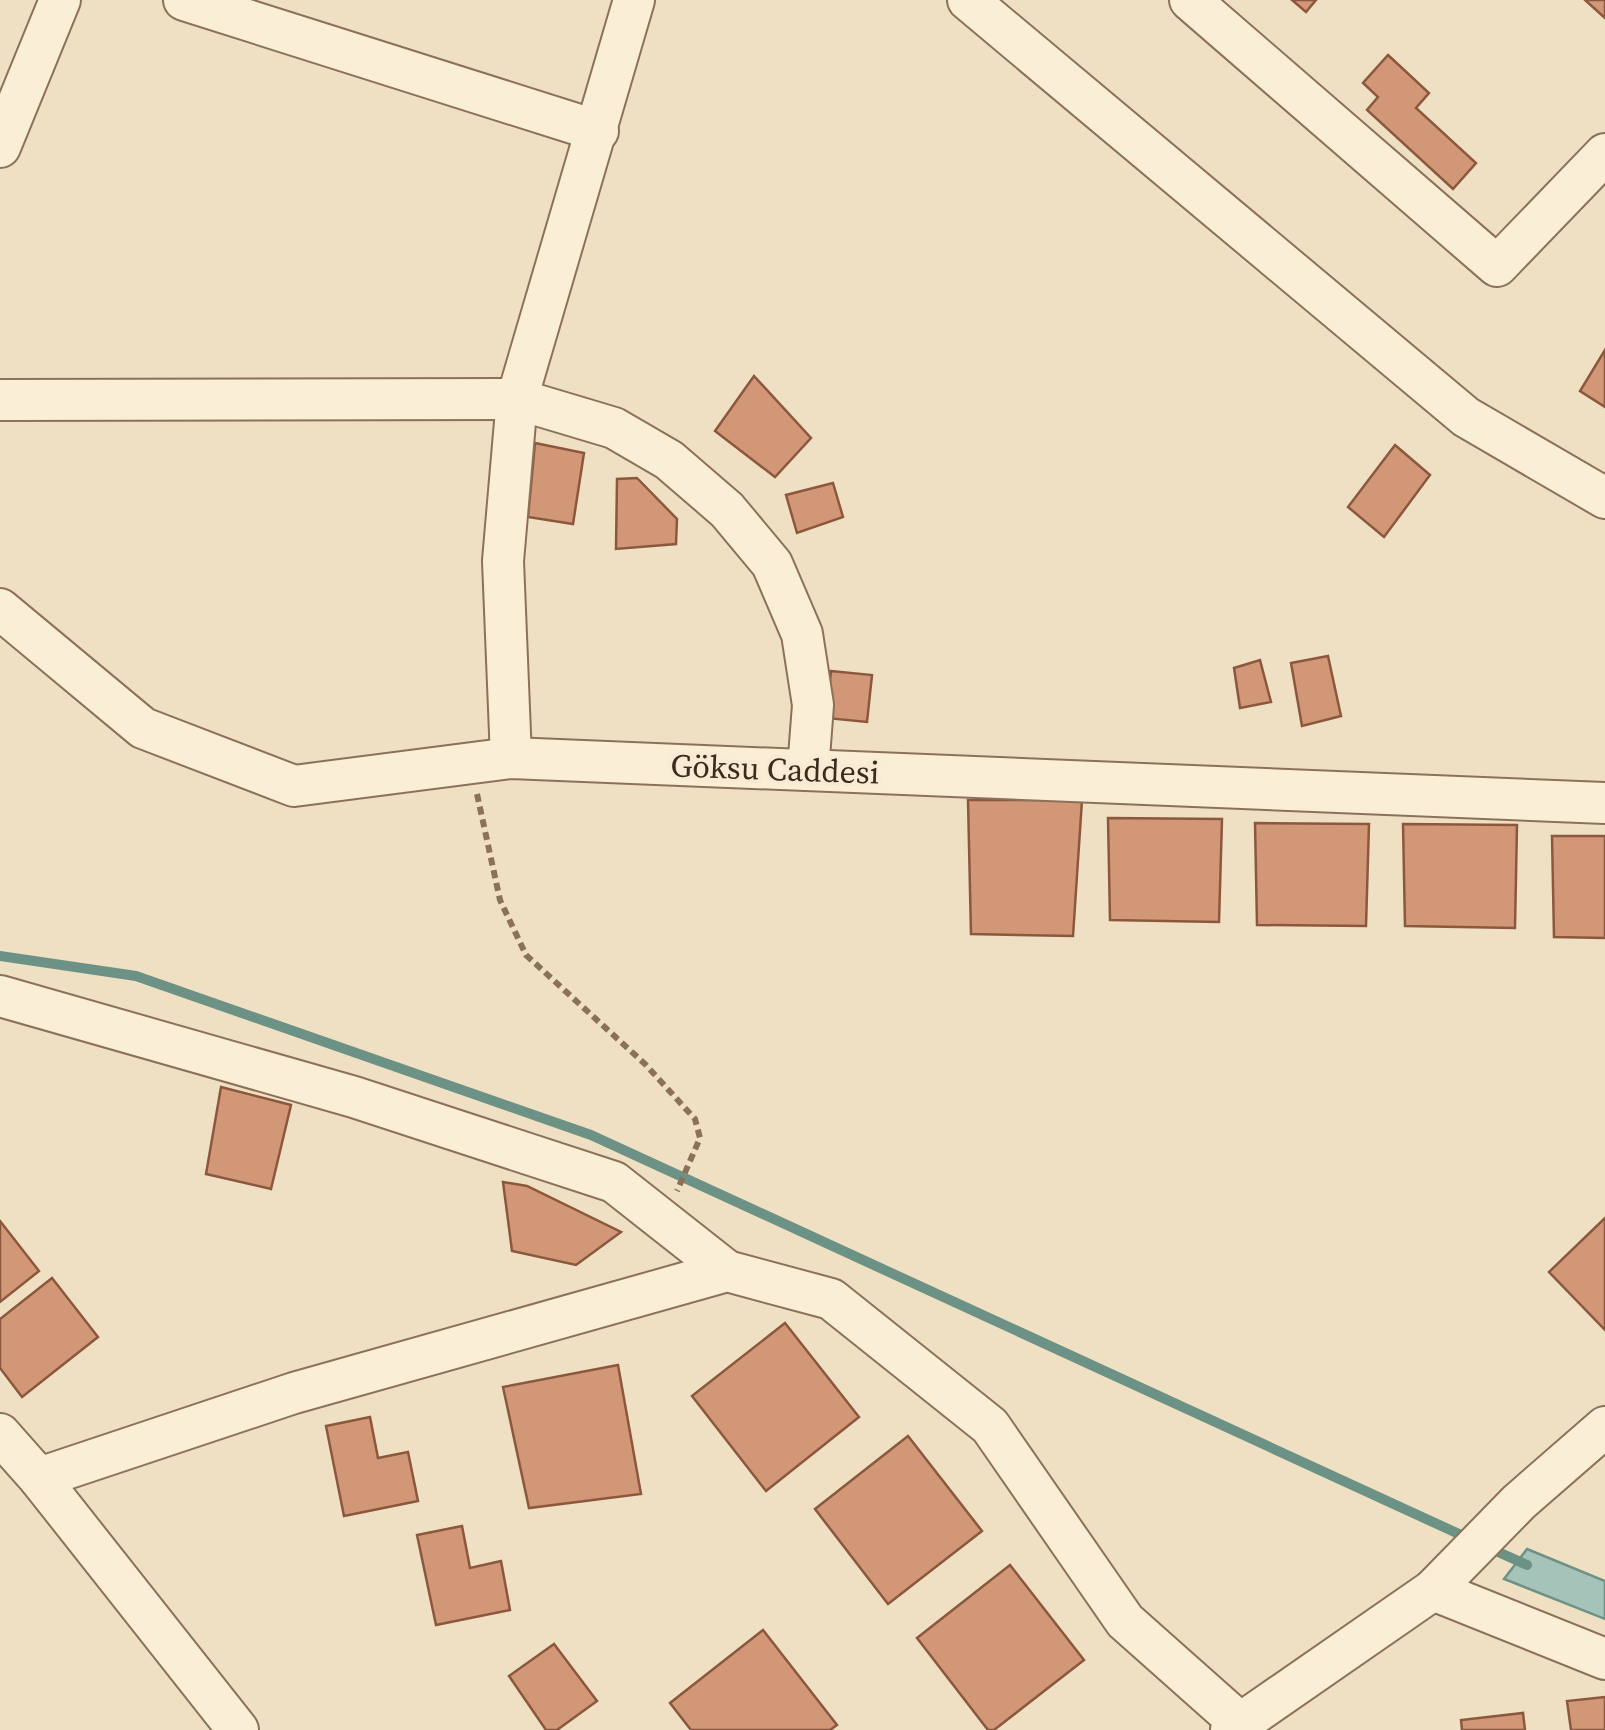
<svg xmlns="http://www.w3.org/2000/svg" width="1605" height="1730" font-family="'Source Serif 4',serif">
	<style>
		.water { fill: #a6c3b9; stroke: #6c9286; stroke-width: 2.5 }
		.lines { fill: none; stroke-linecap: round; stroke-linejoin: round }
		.stream { stroke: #6c9286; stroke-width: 10 }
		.building { fill: #d19777; stroke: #8c583d; stroke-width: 2.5 }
		.minor-casing { stroke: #8c7159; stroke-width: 44 }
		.path { stroke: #8c7159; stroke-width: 6; stroke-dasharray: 8 5; stroke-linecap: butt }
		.minor { stroke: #fbeed7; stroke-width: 40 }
		.labels { text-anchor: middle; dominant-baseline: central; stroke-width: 8; stroke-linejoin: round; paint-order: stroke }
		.street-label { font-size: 32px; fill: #3b2a1e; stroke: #f7ebd3 }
	</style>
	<rect width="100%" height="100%" fill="#f0e0c3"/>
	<polygon class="water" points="1527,1549 1605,1581 1605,1619 1504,1579"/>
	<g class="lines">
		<g class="stream">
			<polyline points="0,956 136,976 591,1135 1472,1540"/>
			<polyline points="1487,1547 1527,1565"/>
		</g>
	</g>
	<g class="building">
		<polygon points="1292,0 1316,0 1306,12"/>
		<polygon points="1585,0 1605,0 1605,18"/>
		<polygon points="1388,55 1429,93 1416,108 1476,163 1453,189 1367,110 1378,97 1363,83"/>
		<polygon points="1605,350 1605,407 1580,391"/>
		<polygon points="754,376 811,438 775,477 715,431"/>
		<polygon points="535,443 584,453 573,524 528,517"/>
		<polygon points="1395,445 1430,475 1384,537 1348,507"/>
		<polygon points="637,478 677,519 676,544 616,549 617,479"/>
		<polygon points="833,483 843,517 797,533 786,495"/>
		<polygon points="1328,656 1341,716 1302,726 1291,663"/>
		<polygon points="1260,660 1271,702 1240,708 1234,668"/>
		<polygon points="831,671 872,675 867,722 826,718"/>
		<polygon points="968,800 1082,800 1073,936 971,934"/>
		<polygon points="1108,818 1222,819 1219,922 1110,920"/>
		<polygon points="1255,823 1369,824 1366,926 1257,925"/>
		<polygon points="1403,824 1517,825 1515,928 1405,926"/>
		<polygon points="1552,836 1605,836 1605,938 1554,937"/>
		<polygon points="221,1087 291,1105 271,1189 206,1174"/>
		<polygon points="503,1182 527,1186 621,1232 576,1265 512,1251"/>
		<polygon points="1605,1218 1605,1330 1549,1272"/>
		<polygon points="0,1221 39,1271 0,1302"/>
		<polygon points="52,1278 98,1337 22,1397 0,1368 0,1319"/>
		<polygon points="785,1323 859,1417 766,1491 692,1396"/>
		<polygon points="618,1365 641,1494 529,1508 503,1387"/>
		<polygon points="370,1417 378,1458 408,1452 418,1501 344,1516 326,1426"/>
		<polygon points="908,1436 982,1531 888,1604 815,1509"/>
		<polygon points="462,1526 470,1568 501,1561 510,1610 436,1625 417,1535"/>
		<polygon points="1010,1565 1084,1660 994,1730 988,1730 917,1638"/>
		<polygon points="763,1630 837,1725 830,1730 691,1730 670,1703"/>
		<polygon points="554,1644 597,1701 557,1730 546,1730 509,1676"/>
		<polygon points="1605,1697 1605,1730 1571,1730 1567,1701"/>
		<polygon points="1523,1713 1525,1730 1462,1730 1461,1720"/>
	</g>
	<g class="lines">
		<defs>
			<g id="minor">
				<polyline points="184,0 598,131"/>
				<polyline points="968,0 1466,417 1605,498"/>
				<polyline points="1190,0 1497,266 1605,154"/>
				<polyline points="0,147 60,0"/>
				<polyline points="0,400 517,399 614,428 669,460 727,510 772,564 802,634 813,705 808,770"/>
				<polyline points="0,609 143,728 294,786 511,758 1605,803"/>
				<polyline points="511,758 503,561 517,399 634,0"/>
				<polyline points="0,996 354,1097 614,1182 727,1271"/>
				<polyline points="0,1434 39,1478 238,1730"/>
				<polyline points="39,1478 294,1393 727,1271 831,1299 990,1426 1125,1621 1242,1725"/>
				<polyline points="1433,1590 1605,1659"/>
				<polyline points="1231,1730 1433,1590 1519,1502 1605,1427"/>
			</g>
		</defs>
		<use href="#minor" class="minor-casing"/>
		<polyline class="path" points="477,794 500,900 526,955 645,1064 695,1119 700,1138 677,1191"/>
		<use href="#minor" class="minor"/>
	</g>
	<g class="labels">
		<g class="street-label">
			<text transform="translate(775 769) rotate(2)">Göksu Caddesi</text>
		</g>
	</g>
</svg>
